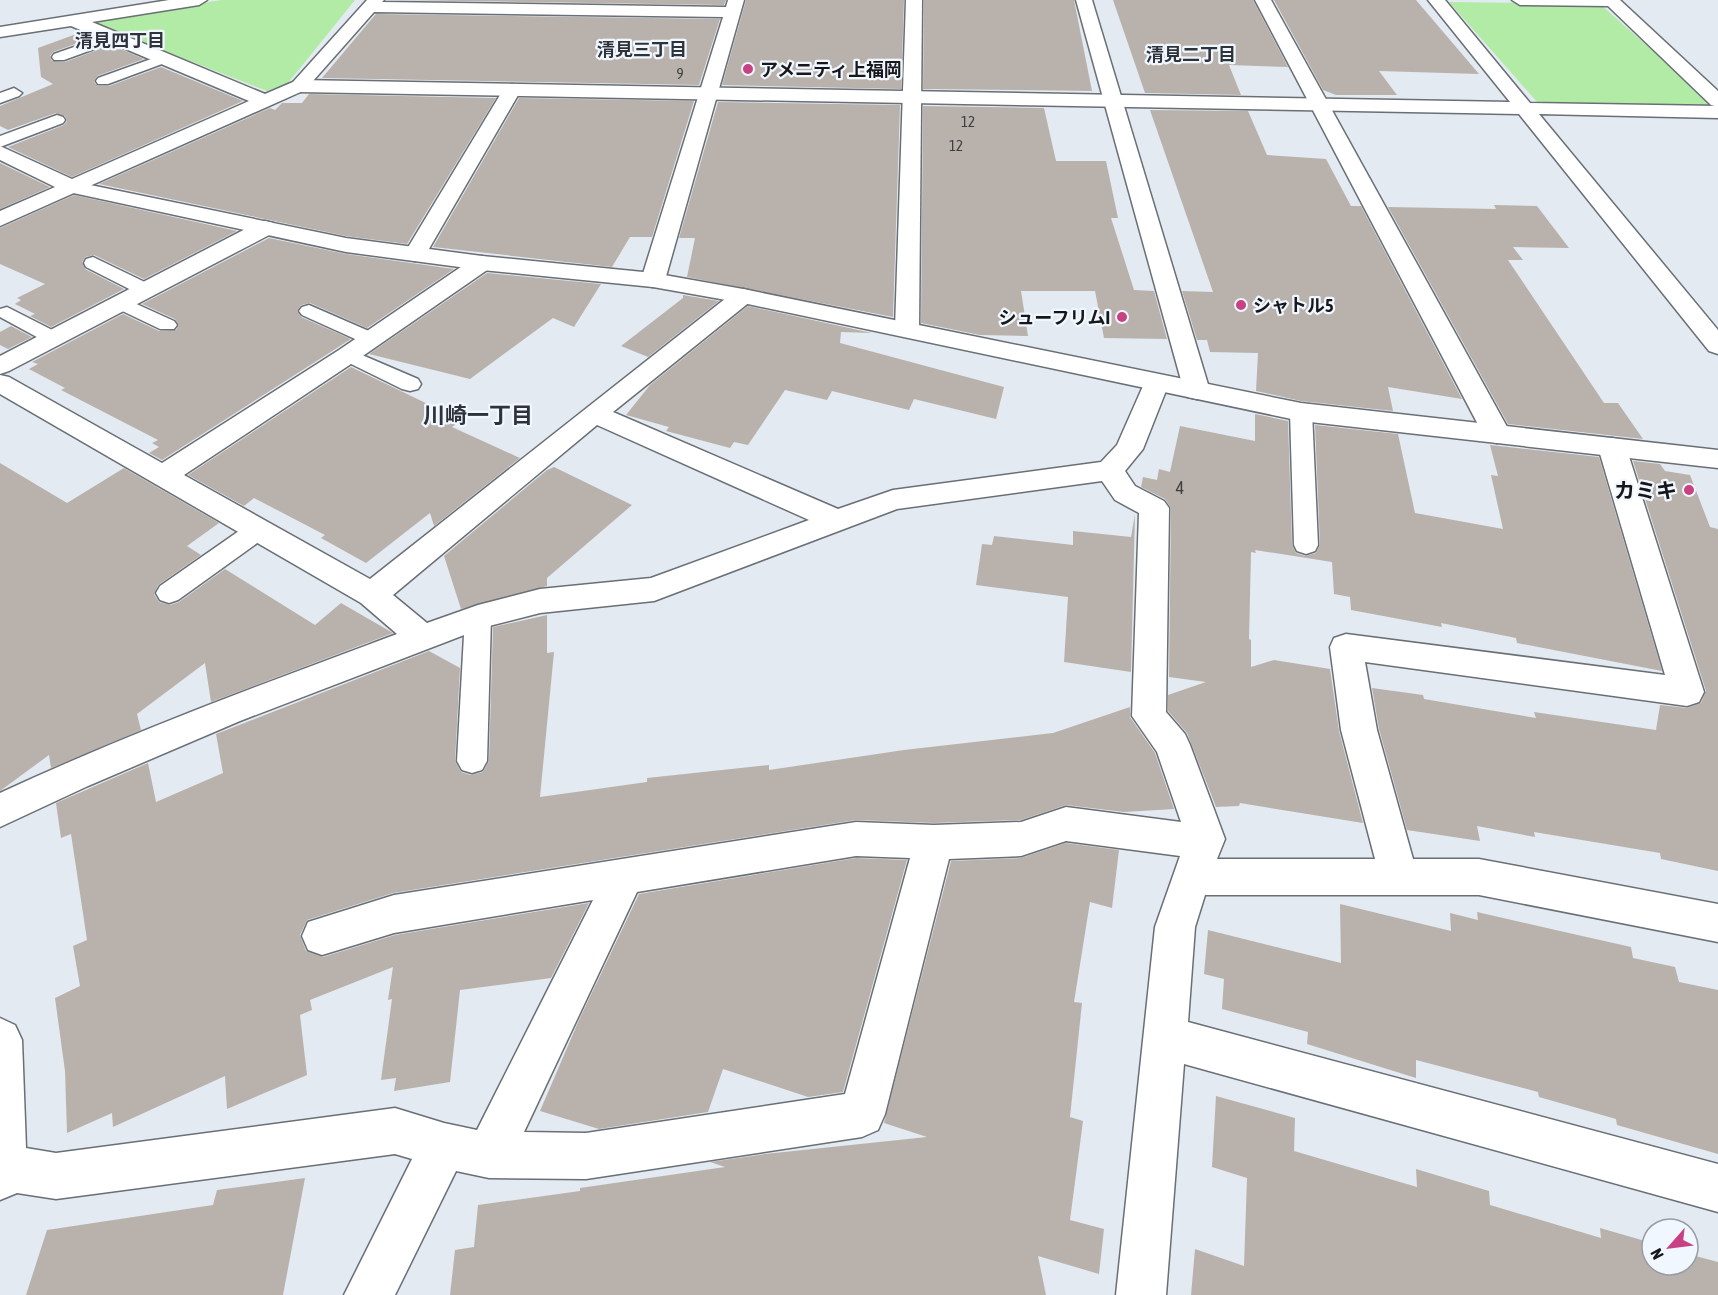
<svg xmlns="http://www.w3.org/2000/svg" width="1718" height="1295" font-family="'Asap Condensed','Noto Sans JP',sans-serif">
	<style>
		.green { fill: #b2eba5 }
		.building { fill: #b9b2ac }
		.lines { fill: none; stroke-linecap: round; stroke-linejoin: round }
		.service-casing { stroke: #696f75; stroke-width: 3 }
		.minor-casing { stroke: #696f75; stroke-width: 3 }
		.tertiary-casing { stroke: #696f75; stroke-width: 3 }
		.service { fill: #fff; fill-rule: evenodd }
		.minor { fill: #fff; fill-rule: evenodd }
		.tertiary { fill: #fff; fill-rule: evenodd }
		.poi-dot { fill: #c74183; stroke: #f1f7ff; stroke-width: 2 }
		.labels { text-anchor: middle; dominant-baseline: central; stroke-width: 4.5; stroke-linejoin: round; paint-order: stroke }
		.far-number-label { font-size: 15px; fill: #3e3e3e }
		.far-neighbourhood-label { font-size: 18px; font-weight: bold; fill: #2e3339; stroke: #f1f7ff }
		.far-poi-label { font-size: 18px; font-weight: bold; fill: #15171a; stroke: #f1f7ff; text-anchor: start }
		.number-label { font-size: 18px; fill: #3e3e3e }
		.poi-label { font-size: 21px; font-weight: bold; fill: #15171a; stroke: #f1f7ff; text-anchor: end }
		.neighbourhood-label { font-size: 22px; font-weight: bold; fill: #2e3339; stroke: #f1f7ff }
	</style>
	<rect width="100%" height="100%" fill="#e3eaf1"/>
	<g class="green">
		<polygon points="222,0 355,0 288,83 267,91 90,22 101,18"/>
		<polygon points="1449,2 1600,4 1714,105 1538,103"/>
	</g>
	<g class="building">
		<polygon points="399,0 726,0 724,5"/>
		<polygon points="746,0 904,0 901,89 722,85"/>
		<polygon points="924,0 1074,0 1092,91 923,89"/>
		<polygon points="1113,0 1253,0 1288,67 1229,65 1241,95 1145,93"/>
		<polygon points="1274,0 1416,0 1479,74 1379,71 1397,95 1336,95 1323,90"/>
		<polygon points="375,15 376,14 720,19 699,85 322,78"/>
		<polygon points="79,33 92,38 53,52 50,56 52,61 65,62 111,45 144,59 97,76 94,82 98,86 109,86 161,67 243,101 72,177 8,147 64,125 67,121 65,116 56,113 8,130 0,126 0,106 53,84 41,77 38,48"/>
		<polygon points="309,94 496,98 407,244 346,236 99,184 270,108 275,110 282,103 302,103"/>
		<polygon points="519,98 694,101 652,237 630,237 612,267 433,247"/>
		<polygon points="718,102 900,105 893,317 687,277 695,238 679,238"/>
		<polygon points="923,106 1044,108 1056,161 1106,161 1118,218 1111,218 1134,290 1154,291 1167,339 1104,338 1095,291 1021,291 1028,336 980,335 921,323"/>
		<polygon points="1150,110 1248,111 1267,155 1326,159 1351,206 1361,206 1462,399 1388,387 1393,411 1301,401 1256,391 1258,353 1210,352 1207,340 1197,340 1182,291 1213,292"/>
		<polygon points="0,163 50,187 0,209"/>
		<polygon points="74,195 237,231 144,279 94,255 85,257 82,262 85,269 124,289 51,327 30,316 35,314 15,304 21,300 17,298 45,284 0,264 0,228"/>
		<polygon points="1494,205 1537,206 1569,248 1513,247 1523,260 1508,260 1604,403 1618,403 1643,439 1508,424 1388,207 1496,209"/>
		<polygon points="269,238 346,254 454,269 367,328 310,303 301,305 297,311 301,317 351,339 162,460 149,453 159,447 152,443 158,440 61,390 65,388 29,369 38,364 32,362 123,314 159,331 176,330 179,325 175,319 142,304"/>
		<polygon points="487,273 601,284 574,327 553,318 470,379 369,354"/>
		<polygon points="683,295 719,301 648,357 621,346 683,298"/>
		<polygon points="748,306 872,333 841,332 840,343 1004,387 996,419 914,399 909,410 832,391 827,400 785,390 748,445 734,442 730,448 666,431 669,427 626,415 650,385"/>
		<polygon points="11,326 32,337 8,349 0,345 0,332"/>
		<polygon points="351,367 461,420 452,427 520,458 434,526 430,513 366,563 321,538 325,535 254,498 244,506 188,475"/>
		<polygon points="1255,414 1288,421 1292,545 1296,553 1305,556 1316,553 1320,545 1315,425 1398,434 1415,513 1503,529 1491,475 1498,476 1490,445 1599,457 1662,671 1517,643 1516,638 1441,623 1442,627 1351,610 1350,597 1334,594 1332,562 1255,550 1256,553 1251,552 1249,639 1251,640 1251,667 1274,660 1330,669 1339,731 1363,823 1240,803 1239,806 1216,807 1187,733 1168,711 1168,695 1206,682 1169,677 1171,508 1165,499 1141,487 1143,477 1157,480 1159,469 1170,472 1180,426 1255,441"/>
		<polygon points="1633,461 1660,464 1665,471 1690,475 1710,527 1718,529 1718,871 1661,859 1660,853 1534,832 1535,837 1477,826 1480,841 1407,830 1379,729 1372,688 1423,695 1424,699 1536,718 1534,712 1656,730 1660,705 1687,708 1701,703 1706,691"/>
		<polygon points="0,463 67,503 124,468 219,523 187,546 201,555 158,585 154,594 159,602 170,605 179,602 225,569 315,625 341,603 393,633 211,702 205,663 137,714 141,730 51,768 49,755 0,791"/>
		<polygon points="554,467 632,505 547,578 547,586 461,609 444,556 547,470"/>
		<polygon points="1135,514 1131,672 1064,662 1068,597 976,585 982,544 992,545 994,536 1073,545 1073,531 1131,537"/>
		<polygon points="547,615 547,653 554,652 540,797 647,782 647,778 769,765 769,770 904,750 1053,733 1130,707 1130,717 1155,753 1174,809 1124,812 1066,805 1021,820 934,823 856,820 393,893 307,920 300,935 306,951 323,957 395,935 589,903 551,978 460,990 450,1082 394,1091 396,1078 381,1080 392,999 388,1000 393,967 310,1000 312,1010 300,1015 307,1075 227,1109 225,1076 113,1127 112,1113 67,1133 65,1071 55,998 80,986 73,946 87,940 71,834 61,838 56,803 148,763 156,802 223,773 216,734 429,651 460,668 455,761 461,772 471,775 483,772 489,761 493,627"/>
		<polygon points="1066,843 1119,850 1112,908 1090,902 1074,1002 1082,1003 1070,1117 1083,1121 1070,1220 1104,1229 1099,1274 1038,1256 1046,1295 450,1295 455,1250 474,1247 478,1205 580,1191 580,1188 725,1167 710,1162 765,1154 927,1137 884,1123 951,861 1021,858"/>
		<polygon points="856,858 907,860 843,1092 808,1097 723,1069 708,1112 599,1129 540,1111 579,1020 639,894"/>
		<polygon points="1340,904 1451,931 1450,913 1478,920 1477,912 1560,931 1631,947 1633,958 1675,967 1679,982 1718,990 1718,1154 1617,1125 1616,1119 1539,1097 1538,1092 1416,1060 1416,1078 1307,1044 1308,1032 1222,1009 1224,979 1204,974 1208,930 1341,963"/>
		<polygon points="1216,1096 1295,1118 1294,1151 1417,1187 1416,1169 1489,1191 1490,1205 1601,1238 1600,1228 1652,1243 1652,1265 1688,1265 1688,1254 1718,1262 1718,1295 1191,1295 1195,1249 1244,1266 1247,1178 1212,1167"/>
		<polygon points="305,1178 283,1295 26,1295 47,1230 213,1205 217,1190"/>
	</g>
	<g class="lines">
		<defs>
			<g id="service">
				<polygon points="114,33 121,37 119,40 64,60 54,60 52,57 54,54"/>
				<polygon points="165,54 172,58 170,61 108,84 98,84 96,81 98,78"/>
				<polygon points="14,88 22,93 19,96 0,103 0,93"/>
				<polygon points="57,115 63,117 65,120 63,123 0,147 0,136"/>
				<polygon points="93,257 153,286 156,290 153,294 139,294 86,267 84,263 86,259"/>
				<polygon points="121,297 174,321 177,325 174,329 160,329 114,307 111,303 114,299"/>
				<polygon points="309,305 378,335 381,339 378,343 364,343 302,315 299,311 302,307"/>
				<polygon points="7,307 60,334 63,338 60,342 46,342 0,317 0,309"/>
				<polygon points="348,349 418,379 421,384 418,389 410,391 402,389 341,359 338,355 341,351"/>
				<polygon points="1301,405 1309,407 1312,412 1318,545 1315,551 1306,554 1297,551 1294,545 1290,412 1293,407"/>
				<polygon points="258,521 267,524 270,530 267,536 178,600 169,603 160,600 156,593 160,586 249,524"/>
				<polygon points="478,607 487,610 491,617 487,761 482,770 472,773 462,770 457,761 465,617 469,610"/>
			</g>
			<g id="minor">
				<polygon points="169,0 207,0 199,5 92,22 265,94 293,82 367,0 384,0 382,2 726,7 728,0 744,0 665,280 661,285 653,287 645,285 641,280 723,17 374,12 305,90 0,226 0,211 55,187 0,160 0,146 72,179 249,101 71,26 0,37 0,27"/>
				<polygon points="906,0 922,0 919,329 916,334 907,336 898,334 895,329"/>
				<polygon points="1076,0 1092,0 1210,391 1206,397 1197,399 1188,397 1184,391"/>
				<polygon points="1255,0 1271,0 1511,434 1507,440 1497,443 1487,440 1483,434"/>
				<polygon points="1512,0 1620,0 1718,91 1718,107 1711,105 1608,6 1520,5"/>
				<polygon points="512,84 519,86 521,90 426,254 423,259 415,261 407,259 404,254 503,90 505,86"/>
				<polygon points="265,221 273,223 276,228 273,233 9,371 0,374 0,356 257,223"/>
				<path d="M482,256L490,258L493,263L490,268L357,360L184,475L370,579L735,291L743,289L751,291L755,296L751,301L613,412L838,509L893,490L1101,462L1117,445L1147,377L1156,375L1165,377L1169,383L1143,449L1125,471L1135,486L1164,501L1169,508L1166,712L1185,734L1190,745L1225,839L1217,859H1375L1341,730L1330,647L1334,638L1346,634L1665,675L1598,447L1602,441L1612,438L1622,441L1626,447L1704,692L1699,702L1687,706L1365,662L1377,730L1413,859H1479L1718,904V942L1479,895H1205L1195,927L1188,1022L1718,1164V1212L1184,1064L1166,1295H1116L1155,927L1180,856L1066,841L1021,856L949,859L885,1114L878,1130L862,1137L586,1179L489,1178L456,1171L395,1295H344L412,1159L395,1154L56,1199L17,1193L0,1200V1018L15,1025L22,1040L26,1148L56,1153L395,1108L444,1123L477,1130L593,900L394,933L322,955L308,950L302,936L308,922L394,895L856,822L934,825L1021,822L1066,807L1181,822L1157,752L1132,716L1139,513L1115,500L1102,481L897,509L654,601L540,613L485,627L240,721L88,786L0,827V793C129,733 263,684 397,634L361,603L0,394V375L9,377L162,463L339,350L474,258ZM597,425L809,520L651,578L540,589L478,605L427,623L393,595ZM856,856L910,858L845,1094L586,1133L524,1132L637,892Z"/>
			</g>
			<g id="tertiary">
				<polygon points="1428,0 1445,0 1530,103 1718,106 1718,118 1539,114 1718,330 1718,354 1709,351 1519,114 299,92 293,90 290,86 293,82 299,80 1510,102"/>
				<polygon points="71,181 346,238 482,256 653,273 743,289 1301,403 1718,450 1718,468 1301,421 743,303 653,287 482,270 346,252 64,191 60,187 64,183"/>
			</g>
		</defs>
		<use href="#service" class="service-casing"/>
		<use href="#minor" class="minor-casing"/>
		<use href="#tertiary" class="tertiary-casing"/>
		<use href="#service" class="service"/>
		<use href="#minor" class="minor"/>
		<use href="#tertiary" class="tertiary"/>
	</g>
	<g class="poi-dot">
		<circle cx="748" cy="69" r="6"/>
		<circle cx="1241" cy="305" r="6"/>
		<circle cx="1122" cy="317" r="6"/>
		<circle cx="1689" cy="490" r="6"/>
	</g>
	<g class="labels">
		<g class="far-number-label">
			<text x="680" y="73">9</text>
			<text x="968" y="121">12</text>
			<text x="956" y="145">12</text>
		</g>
		<g class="far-neighbourhood-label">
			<text x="120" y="40">清見四丁目</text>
			<text x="642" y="49">清見三丁目</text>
			<text x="1191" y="54">清見二丁目</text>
		</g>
		<g class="far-poi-label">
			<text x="760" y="69">アメニティ上福岡</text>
			<text x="1253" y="305">シャトル5</text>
			<text x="1110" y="317" text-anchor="end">シューフリムI</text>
		</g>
		<g class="number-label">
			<text x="1180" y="487">4</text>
		</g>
		<g class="poi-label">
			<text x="1677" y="490">カミキ</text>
		</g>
		<g class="neighbourhood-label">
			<text x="478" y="415">川崎一丁目</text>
		</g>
	</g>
	<g transform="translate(1670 1247) rotate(242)"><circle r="28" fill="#f1f7ff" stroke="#999da3" stroke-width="1.5"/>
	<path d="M0-4.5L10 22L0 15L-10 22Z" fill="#c74183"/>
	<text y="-9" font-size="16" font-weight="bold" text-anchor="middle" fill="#15171a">N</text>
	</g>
</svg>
